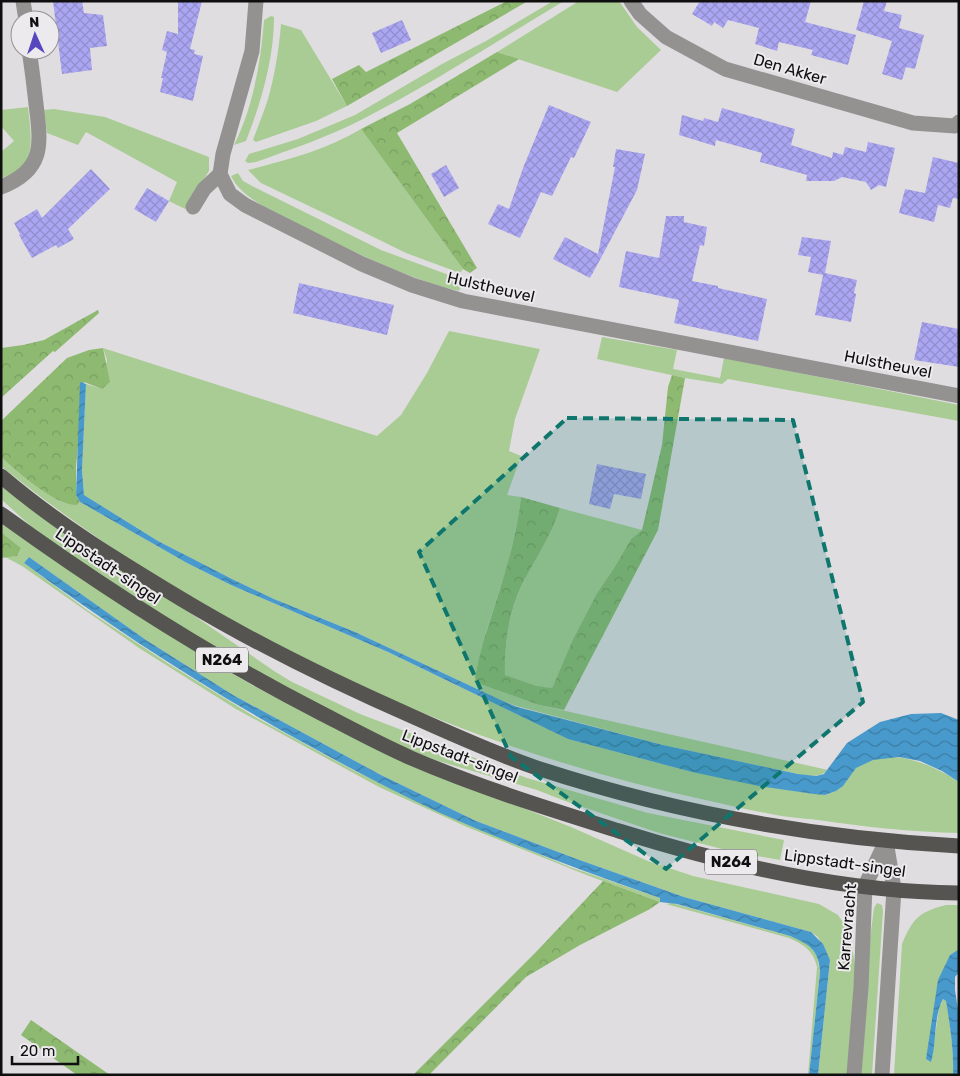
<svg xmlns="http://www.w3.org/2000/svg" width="960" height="1076" font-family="Rubik,sans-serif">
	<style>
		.green { fill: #a8cc93 }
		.forest { fill: url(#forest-crowns) }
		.water { fill: url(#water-waves) }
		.building { fill: url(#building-cross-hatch) }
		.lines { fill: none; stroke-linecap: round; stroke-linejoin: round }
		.minor { stroke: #939291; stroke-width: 15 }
		.major { stroke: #555451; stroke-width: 15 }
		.marked { fill: #0f766e; fill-opacity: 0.2; stroke: #0f766e; stroke-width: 4; stroke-dasharray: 10 6; stroke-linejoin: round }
		.labels { text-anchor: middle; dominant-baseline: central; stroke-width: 4; stroke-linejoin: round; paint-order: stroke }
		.shield { fill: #edeaee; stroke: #525153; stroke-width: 1 }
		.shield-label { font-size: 15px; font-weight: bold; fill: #100f10 }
		.street-label { font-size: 16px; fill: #100f10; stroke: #edeaee }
	</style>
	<defs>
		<pattern id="forest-crowns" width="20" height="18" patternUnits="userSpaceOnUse" patternTransform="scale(1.25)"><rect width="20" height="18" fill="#8db971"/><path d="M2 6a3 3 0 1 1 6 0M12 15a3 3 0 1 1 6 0" fill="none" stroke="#799e61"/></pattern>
		<pattern id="water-waves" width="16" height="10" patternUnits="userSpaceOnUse" patternTransform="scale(1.25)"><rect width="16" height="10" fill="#499acc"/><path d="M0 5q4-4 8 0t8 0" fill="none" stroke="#3b7ca4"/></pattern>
		<pattern id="building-cross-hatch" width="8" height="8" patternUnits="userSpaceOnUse" patternTransform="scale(1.25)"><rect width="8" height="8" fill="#aba6f2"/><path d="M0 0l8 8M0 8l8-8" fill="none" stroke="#928ece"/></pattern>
	</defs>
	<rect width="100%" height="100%" fill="#e0dde0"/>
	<g class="green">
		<path d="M553,1H564C497,41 432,84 363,119C328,137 292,149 256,162L248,163L245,161L249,154L298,139L355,115L442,64L486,41Z"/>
		<polygon points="579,1 619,1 637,27 661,50 617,92 497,52"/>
		<path d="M271,16L274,17C274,59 261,103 246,141L234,145C253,107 261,62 264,20Z"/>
		<path d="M281,24L301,30L347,106L316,121L256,142L253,140C258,126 264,112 268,99C275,74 279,49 281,24Z"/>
		<path d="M28,107C31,137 39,169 1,178V152L14,141L1,126V110Z"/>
		<polygon points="54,109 105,117 209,157 209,171 185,209 169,201 177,182 86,132 78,145 47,133 44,110"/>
		<path d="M361,129L463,269L460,273L406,253L353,227L261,183L248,170C287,160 326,150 361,129Z"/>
		<path d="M238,173L243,181L252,186L381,250L457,278C462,281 462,286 459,291C394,276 323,236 263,206C250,198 238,190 231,176Z"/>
		<path d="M449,331L540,349L515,419L509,451L521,456L507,495L521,497C516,543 501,585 487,629C481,646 478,664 474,682L539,705L828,770C820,778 809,776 798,774L663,745L517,706L503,701L355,632L274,599L234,580L158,541L84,495L82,470L86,384L102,389L107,360L103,348L377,436L401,415L427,373Z"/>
		<polygon points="602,337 677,350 673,369 720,378 724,358 959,405 959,421 728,379 722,384 685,378 597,359"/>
		<path d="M1,457C16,471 57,507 77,505L80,502L187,563L231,585L388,652L568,739L692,772L825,795C831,793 838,791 842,786C848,781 851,772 857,767C888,745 930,763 959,782V833C912,832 865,827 818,820C801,818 783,817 766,813C747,810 729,805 710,801C451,746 207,631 1,466Z"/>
		<polygon points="1,482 274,671 292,682 360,714 527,778 648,813 784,840 780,860 734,852 659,833 565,801 537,790 435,760 401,746 288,690 154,612 35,530 1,499"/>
		<path d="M560,508L642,530L631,539L614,568L597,593L573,639L552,688L536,687L505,675C504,643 510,606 526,577C539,553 552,534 560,508Z"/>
		<polygon points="1,520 82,579 196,652 252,685 324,723 400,759 571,827 648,861 693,876 819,904 838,915 844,924 853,953 855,965 849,1075 818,1075 830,960 818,937 811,932 684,897 574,858 476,821 381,775 233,695 146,640 29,557 24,563 87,610 169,664 255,717 353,770 437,811 570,867 660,898 660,902 589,876 467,827 379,787 236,709 139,648 22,566 5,557 17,556 21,548 1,532"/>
		<path d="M672,903L790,936L802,941L811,947L817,956L820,972L809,1075H808L817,967C814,951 803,944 789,938L666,904Z"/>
		<polygon points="877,903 882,905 883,911 872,1075 861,1075 869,946 874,908"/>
		<path d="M946,905H959V949L950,955L926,1059L931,1062L939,1009L943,999L946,1000C950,1025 954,1049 953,1075H894L902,944C913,918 919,912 946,905Z"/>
	</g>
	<g class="forest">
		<polygon points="507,1 528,1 347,106 332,79 359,65 366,72"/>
		<polygon points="497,52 519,59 397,133 477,268 470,273 463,269 361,129 410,104"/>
		<polygon points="98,310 99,313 55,352 53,351 1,398 1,348 23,345 44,340"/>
		<path d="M103,348L110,382L102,389L84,382L76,467V495L80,502L77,505C57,507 16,471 1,457V421L67,358L89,350Z"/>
		<path d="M672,375L685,378L658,530L564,710L539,705L474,682C478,664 481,646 487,630C501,585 516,543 521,497L560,508C552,534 539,553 526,577C510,605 504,642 505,675L536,686L552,688L573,639L597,593L614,568L631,539L642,530L662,445L668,387Z"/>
		<polygon points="1,532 21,548 17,556 1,558"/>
		<polygon points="603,881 660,902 650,909 580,945 526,977 429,1075 413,1075 536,952"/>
		<polygon points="31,1020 110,1075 77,1075 21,1035"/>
	</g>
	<g class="water">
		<polygon points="81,382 86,384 82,470 84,495 158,541 234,580 274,599 355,632 503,701 517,707 663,745 798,774 816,776 824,774 847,743 880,722 911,714 941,713 959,720 959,782 942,771 920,761 899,757 873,760 856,768 843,786 836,791 825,795 814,794 759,786 692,772 568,739 388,652 231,585 187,563 80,502 76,495 80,383"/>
		<path d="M29,557L146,640L233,695L381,775L476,821L574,858L684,897L811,932L823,944L830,960L818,1075H809L820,972C819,950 809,944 790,936L677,904L660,902V898C585,872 511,844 438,812C397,793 357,772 317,750C215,695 118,632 24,563Z"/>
		<path d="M959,949V972L955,977V990L959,1017V1075H953C954,1050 950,1026 946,1001L943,999C933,1018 937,1042 931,1062L926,1059L938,980L950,955Z"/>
	</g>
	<g class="building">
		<polygon points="53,1 82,1 84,13 103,15 107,46 90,48 92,70 62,74"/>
		<polygon points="178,1 202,1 190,49 195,50 194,54 203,56 193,101 160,92 163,78 161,78 167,52 162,50 167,31 178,34"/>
		<polygon points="700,1 811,1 805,22 856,35 848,65 811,55 813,50 779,42 777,51 755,44 759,28 728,20 723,28 714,22 712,26 692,14"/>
		<polygon points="864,1 887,1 884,11 902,15 899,28 924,35 915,69 906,67 902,80 882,74 892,41 856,30"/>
		<polygon points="402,20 411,40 381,53 372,33"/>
		<polygon points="549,105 591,122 574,158 571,157 552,196 541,192 520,238 488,224 498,204 509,209 523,168"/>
		<polygon points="722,108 795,129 791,145 832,158 833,152 843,155 845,147 866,152 868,142 895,148 886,187 879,185 871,190 866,182 842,177 834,181 806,181 807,175 760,162 762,153 716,140 715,146 679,135 682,115 703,121 704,118 718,122"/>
		<polygon points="616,149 645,154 637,190 602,256 598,254 615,167 613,167"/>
		<polygon points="933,157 959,163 959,199 953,198 950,208 938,205 934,222 899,213 905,189 925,193"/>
		<polygon points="446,165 459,188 444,197 431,174"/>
		<polygon points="91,169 110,189 68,229 74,239 58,248 56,245 32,258 19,235 20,234 14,223 37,209 42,218"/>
		<polygon points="147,188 169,201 156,222 134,209"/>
		<polygon points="666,216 684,216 684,222 707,227 704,246 700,245 692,281 718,286 718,288 767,299 758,341 674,323 679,300 619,287 626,251 659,258"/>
		<polygon points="565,237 602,256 590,278 553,259"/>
		<polygon points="802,237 831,241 825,273 857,280 854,293 856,294 851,322 815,315 823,275 808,272 811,257 798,255"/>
		<polygon points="299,283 394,305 387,335 293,313"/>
		<polygon points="922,322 959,329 959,367 914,360"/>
		<polygon points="597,464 646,474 641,499 614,494 610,509 589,504"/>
	</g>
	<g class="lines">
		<g class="minor">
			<polyline points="23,1 26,20"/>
			<polyline points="256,1 252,51 223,154 220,174 230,194 245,205 362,264 412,285 463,301 959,396"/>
			<polyline points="631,1 640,14 666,37 725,69 913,123 955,126 959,122"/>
			<path d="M1,187C45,170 41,144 36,104C34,86 32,68 29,50"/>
			<polyline points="193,207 204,189 220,174"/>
			<polyline points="854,1075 861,987 865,886 886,841"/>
			<polyline points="882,1075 894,889 886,841"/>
		</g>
		<g class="major">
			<path d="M1,476C57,524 120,562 183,600C258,645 336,683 416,718C456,736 496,754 537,768C674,813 816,838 959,846"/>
			<path d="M1,514C102,587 206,654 317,711C348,727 379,744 411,758C478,787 549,809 619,831C728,865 844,892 959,893"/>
		</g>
	</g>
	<path class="marked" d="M567,418L793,420L863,702L666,869L511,757L419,552Z"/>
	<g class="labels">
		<g class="shield">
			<rect x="196" y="647.5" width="52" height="25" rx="4"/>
			<rect x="705" y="849.5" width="52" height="25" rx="4"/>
		</g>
		<g class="shield-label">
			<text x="222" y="660">N264</text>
			<text x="731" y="862">N264</text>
		</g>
		<g class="street-label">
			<text transform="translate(790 69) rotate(16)">Den Akker</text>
			<text transform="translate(491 287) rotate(13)">Hulstheuvel</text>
			<text transform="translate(888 364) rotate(11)">Hulstheuvel</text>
			<text transform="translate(108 566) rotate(34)">Lippstadt-singel</text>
			<text transform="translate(460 756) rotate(21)">Lippstadt-singel</text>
			<text transform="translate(845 863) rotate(8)">Lippstadt-singel</text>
			<text transform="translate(847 927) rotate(-85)">Karrevracht</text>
		</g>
	</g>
	<rect width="960" height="1076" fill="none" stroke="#100f10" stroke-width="5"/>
	<g transform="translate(35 35) rotate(357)"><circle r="24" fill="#edeaee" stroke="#959295"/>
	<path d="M0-4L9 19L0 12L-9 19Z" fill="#5647bf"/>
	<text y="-8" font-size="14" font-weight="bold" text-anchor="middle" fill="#100f10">N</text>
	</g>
	<path d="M12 1056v8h66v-8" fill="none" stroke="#100f10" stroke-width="2.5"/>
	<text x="20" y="1056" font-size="15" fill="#100f10" stroke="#edeaee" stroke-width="4" paint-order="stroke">20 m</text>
</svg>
